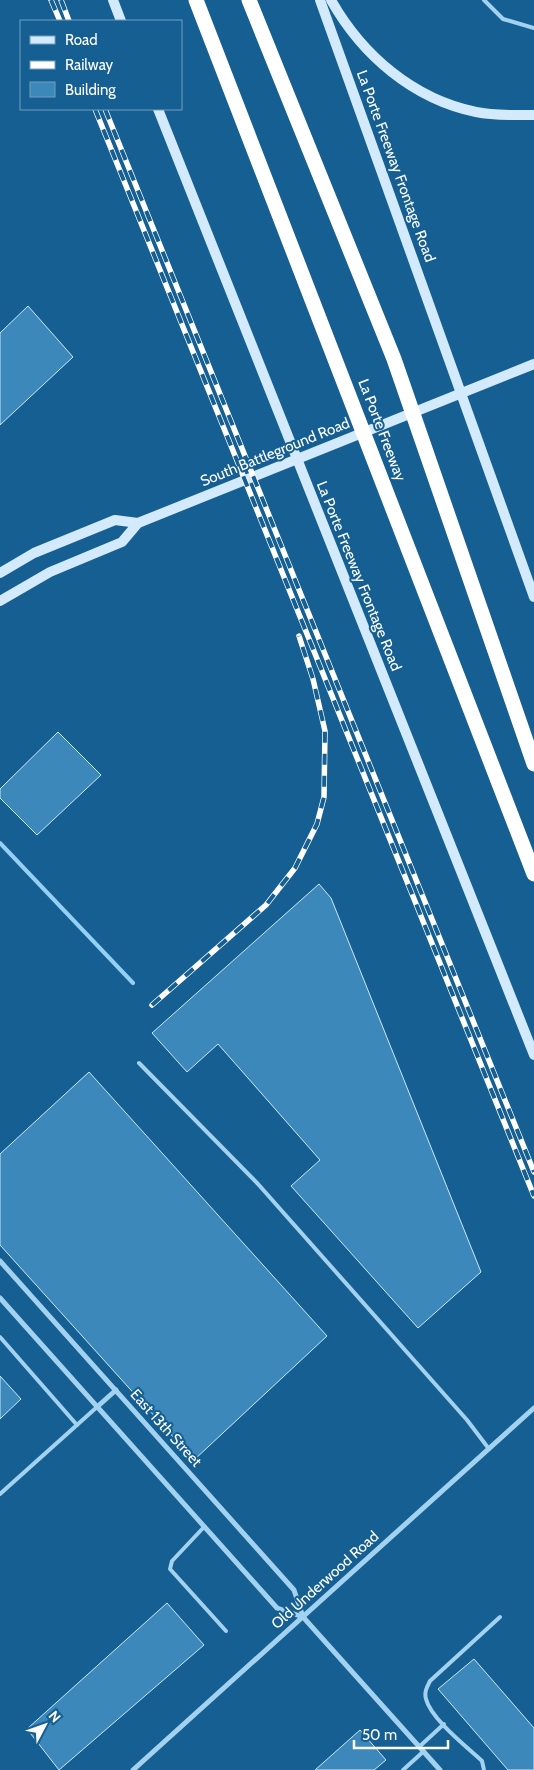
<svg xmlns="http://www.w3.org/2000/svg" width="534" height="1770" font-family="Cabin,sans-serif">
	<style>
		.lines { fill: none; stroke-linecap: round; stroke-linejoin: round }
		.stream { stroke: #95d0f4; stroke-width: 4 }
		.building { fill: #3d88ba; stroke: #cae8fc }
		.service { stroke: #a3d2f1; stroke-width: 4 }
		.minor { stroke: #a3d2f1; stroke-width: 5 }
		.secondary { stroke: #d2eafb; stroke-width: 10 }
		.motorway { stroke: #fff; stroke-width: 15 }
		.rail-casing { stroke: #fff; stroke-width: 5.5 }
		.rail { stroke: #155f92; stroke-width: 4; stroke-dasharray: 11; stroke-linecap: butt }
		.labels { text-anchor: middle; dominant-baseline: central; stroke-width: 4; stroke-linejoin: round; paint-order: stroke }
		.street-label { font-size: 15px; fill: #fff; stroke: #155f92 }
	</style>
	<rect width="100%" height="100%" fill="#155f92"/>
	<g class="lines">
		<polyline class="stream" points="0,843 133,983"/>
	</g>
	<g class="building">
		<polygon points="28,306 73,357 0,425 0,333"/>
		<polygon points="58,732 101,775 37,835 0,798 0,789"/>
		<polygon points="319,884 331,898 481,1272 418,1328 291,1186 320,1160 218,1044 187,1072 152,1033"/>
		<polygon points="89,1072 327,1336 194,1460 0,1245 0,1154"/>
		<polygon points="0,1376 21,1399 0,1419"/>
		<polygon points="167,1603 204,1645 59,1770 27,1729"/>
		<polygon points="474,1659 534,1728 534,1770 508,1770 438,1689"/>
		<polygon points="360,1730 386,1760 374,1770 315,1770"/>
	</g>
	<g class="lines">
		<g class="service">
			<polyline points="484,0 503,19 534,28"/>
			<polyline points="139,1063 258,1184 467,1420 489,1449"/>
			<polyline points="0,1337 77,1425"/>
			<polyline points="0,1494 97,1407"/>
			<polyline points="204,1527 172,1561 170,1569 226,1631"/>
			<polyline points="419,1747 444,1724"/>
			<polyline points="403,1770 424,1751"/>
			<path d="M484,1770L482,1761C467,1747 431,1719 426,1699C424,1692 427,1687 430,1681L500,1617"/>
		</g>
		<g class="minor">
			<polyline points="0,1261 294,1590 303,1617 440,1770"/>
			<polyline points="0,1298 277,1608 303,1617"/>
			<polyline points="97,1407 116,1390"/>
			<polyline points="133,1770 534,1408"/>
		</g>
		<g class="secondary">
			<polyline points="113,0 121,21"/>
			<polyline points="320,0 534,597"/>
			<path d="M331,0C362,55 413,99 476,112C495,116 515,115 534,115"/>
			<polyline points="158,109 534,1055"/>
			<polyline points="0,573 34,553 115,520 138,523"/>
			<polyline points="0,601 50,572 122,542 138,523 534,364"/>
		</g>
		<g class="motorway">
			<polyline points="196,0 534,874"/>
			<polyline points="249,0 394,359 534,764"/>
		</g>
		<defs>
			<g id="rail">
				<polyline points="51,0 60,21"/>
				<polyline points="61,0 69,21"/>
				<polyline points="95,109 534,1196"/>
				<polyline points="105,109 534,1172"/>
				<polyline points="152,1005 266,905 295,868 317,824 324,797 325,731 313,679 299,636"/>
			</g>
		</defs>
		<use href="#rail" class="rail-casing"/>
		<use href="#rail" class="rail"/>
	</g>
	<g class="labels">
		<g class="street-label">
			<text transform="translate(396 166) rotate(70)">La Porte Freeway Frontage Road</text>
			<text transform="translate(382 430) rotate(69)">La Porte Freeway</text>
			<text transform="translate(275 452) rotate(-22)">South Battleground Road</text>
			<text transform="translate(359 576) rotate(68)">La Porte Freeway Frontage Road</text>
			<text transform="translate(166 1428) rotate(48)">East 13th Street</text>
			<text transform="translate(325 1580) rotate(-42)">Old Underwood Road</text>
		</g>
	</g>
	<rect x="20" y="20" width="162" height="90" fill="#155f92" stroke="#739fbe"/>
	<rect x="30" y="36" width="25" height="8" fill="#d2eafb" stroke="#739fbe"/>
	<text x="65" y="45" font-size="15" fill="#ffffff">Road</text>
	<rect x="30" y="61" width="25" height="8" fill="#ffffff" stroke="#739fbe"/>
	<text x="65" y="70" font-size="15" fill="#ffffff">Railway</text>
	<rect x="30" y="82" width="25" height="15" fill="#3d88ba" stroke="#739fbe"/>
	<text x="65" y="95" font-size="15" fill="#ffffff">Building</text>
	<g transform="translate(45 1725) rotate(49)" stroke="#155f92" stroke-width="4" paint-order="stroke">
	<path d="M0-4L9 19L0 12L-9 19Z" fill="#ffffff"/>
	<text y="-8" font-size="14" font-weight="bold" text-anchor="middle" fill="#ffffff">N</text>
	</g>
	<path d="M354 1740v8h94v-8" fill="none" stroke="#ffffff" stroke-width="2.5"/>
	<text x="362" y="1740" font-size="15" fill="#ffffff" stroke="#155f92" stroke-width="4" paint-order="stroke">50 m</text>
</svg>
